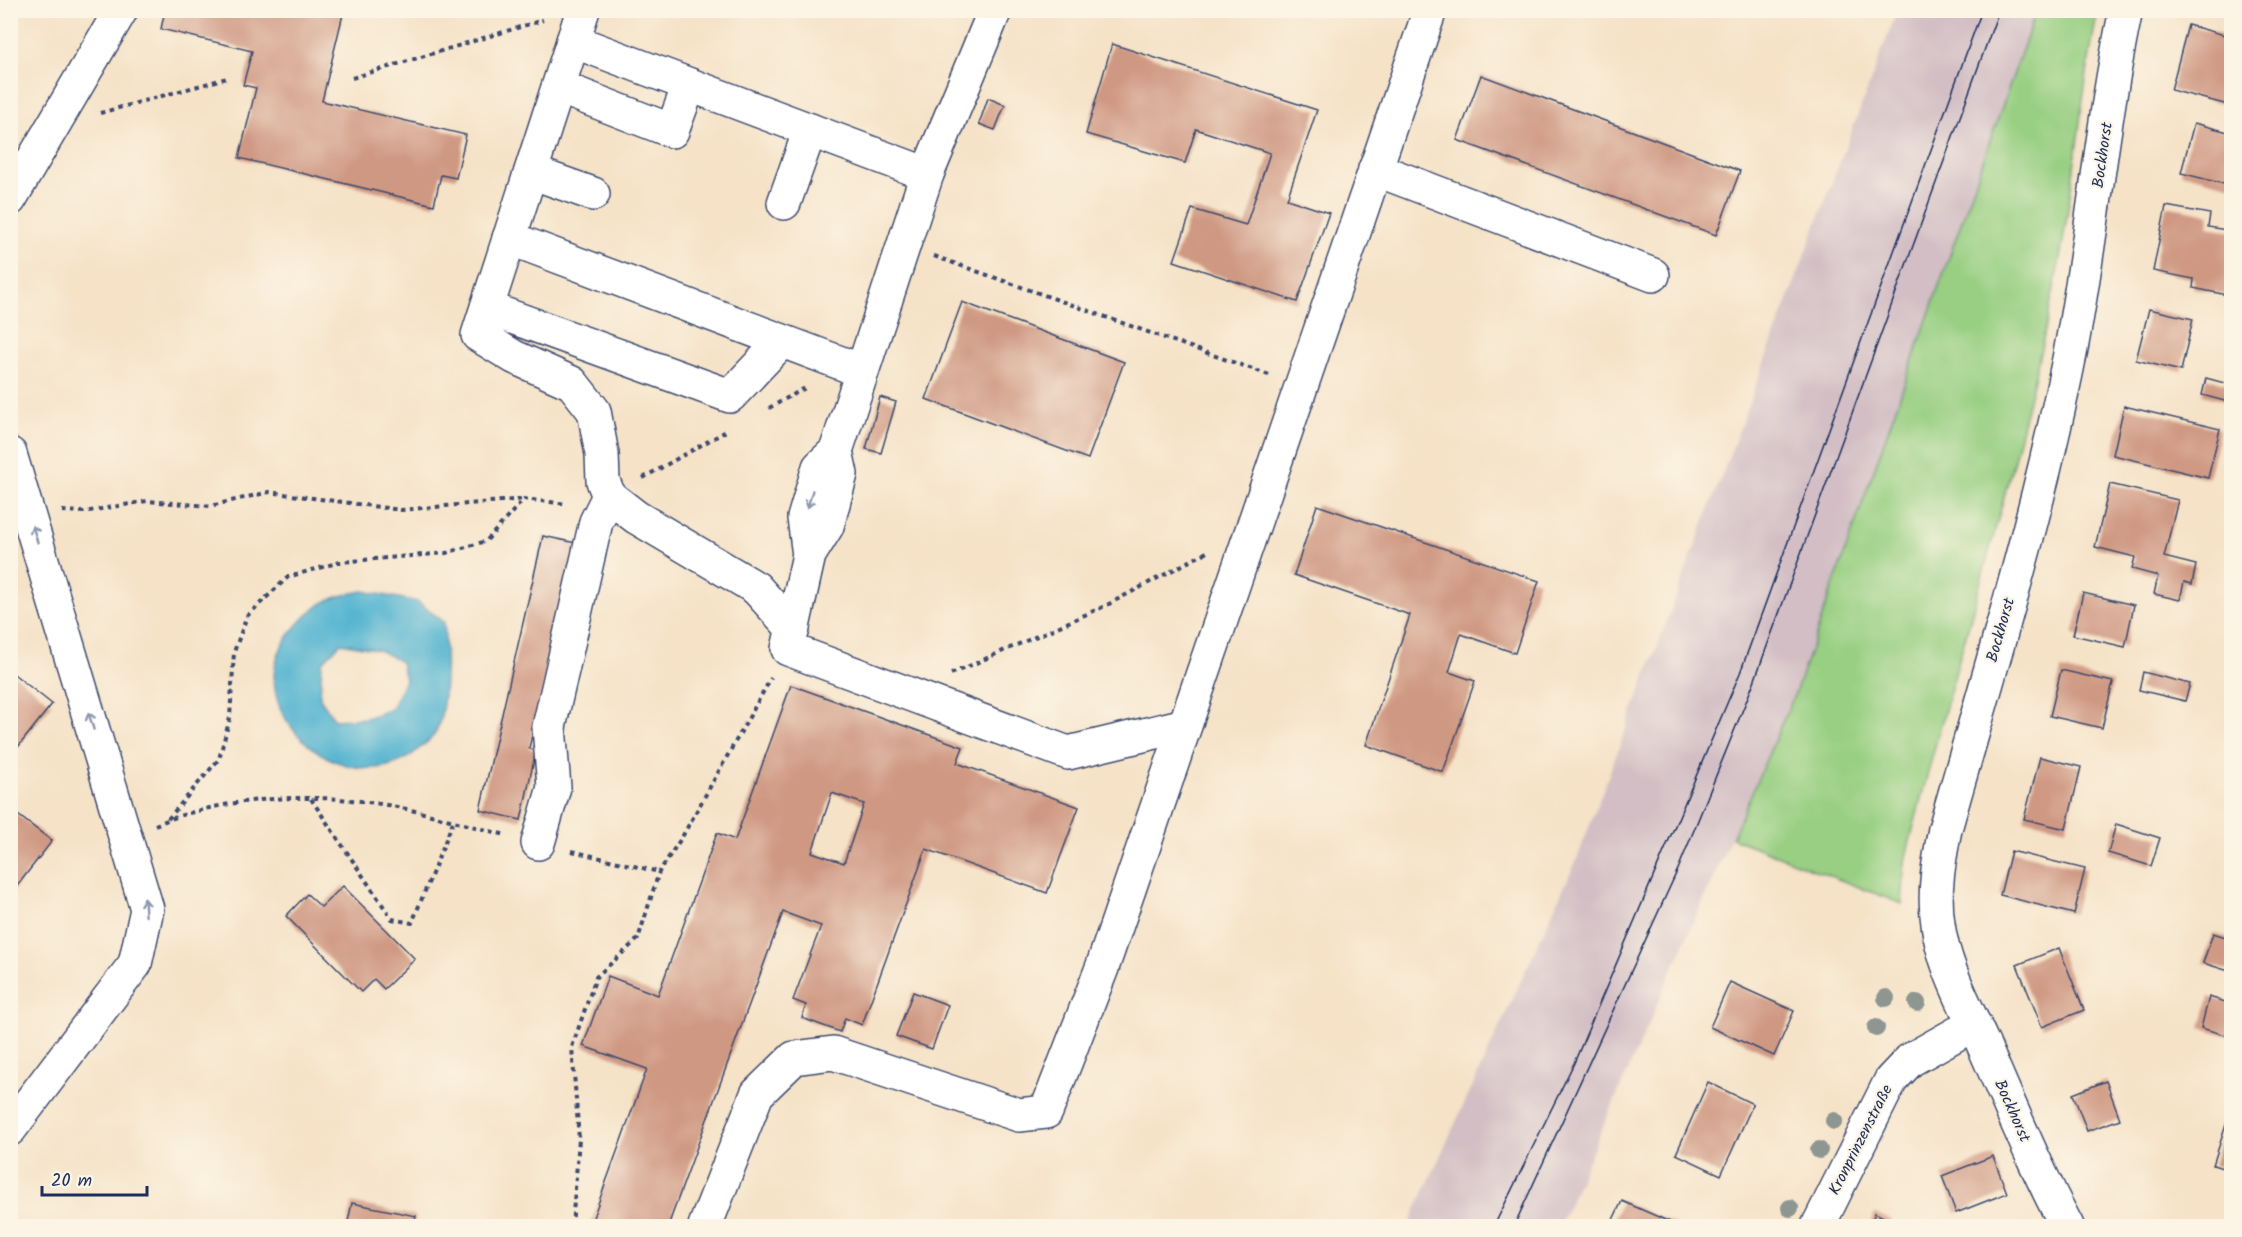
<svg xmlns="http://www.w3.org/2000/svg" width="2242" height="1237" font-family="Kalam,sans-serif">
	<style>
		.industrial { fill: #d2bec4 }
		.green { fill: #98cf82; stroke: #5a7f70; stroke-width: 1.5 }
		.water { fill: #51b3d0; stroke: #367197; stroke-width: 1.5; fill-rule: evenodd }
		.building { fill: #cf9882; fill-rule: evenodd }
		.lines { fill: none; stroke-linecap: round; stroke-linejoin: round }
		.minor-casing { stroke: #3c4a6e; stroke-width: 36 }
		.path { stroke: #3c4a6e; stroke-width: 4; stroke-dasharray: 4.5 4.5; stroke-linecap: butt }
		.minor { stroke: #fff; stroke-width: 33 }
		.tram { stroke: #1b2f5e; stroke-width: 1.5 }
		.tree { fill: #8e9692 }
		.oneway { stroke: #8d97ae }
		.labels { text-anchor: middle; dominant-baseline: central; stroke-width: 4.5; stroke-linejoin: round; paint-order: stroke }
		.street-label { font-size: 16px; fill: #1b2f5e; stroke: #fcf5e5 }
	</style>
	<rect width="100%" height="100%" fill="#fcf5e5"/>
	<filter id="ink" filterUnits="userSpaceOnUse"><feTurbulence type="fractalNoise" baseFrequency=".0167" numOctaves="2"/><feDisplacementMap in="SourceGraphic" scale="12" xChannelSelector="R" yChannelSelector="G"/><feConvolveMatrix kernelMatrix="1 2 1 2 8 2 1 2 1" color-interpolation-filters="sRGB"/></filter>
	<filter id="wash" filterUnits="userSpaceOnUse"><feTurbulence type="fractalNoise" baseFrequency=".008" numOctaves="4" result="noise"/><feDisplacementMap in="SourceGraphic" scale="24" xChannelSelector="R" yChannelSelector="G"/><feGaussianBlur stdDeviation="1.35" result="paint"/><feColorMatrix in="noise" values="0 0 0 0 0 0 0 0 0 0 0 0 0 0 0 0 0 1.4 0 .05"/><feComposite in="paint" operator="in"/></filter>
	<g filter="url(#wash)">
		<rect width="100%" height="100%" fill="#f5e2c7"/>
		<polygon class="industrial" points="1897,11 2036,11 1796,691 1559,1226 1408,1226 1577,859"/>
		<path class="green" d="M2036,11H2098C2081,90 2076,172 2061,252C2023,458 1955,658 1905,861L1902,904L1732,838L1796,691Z"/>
		<path class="water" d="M363,591L418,602L444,622C446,648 448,713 434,735C431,739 425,744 421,747C353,813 229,710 291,633C314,604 327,597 363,591ZM341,643L379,650L401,662L405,680L391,709L366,718L335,720L320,698L322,662Z"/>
		<g id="blocks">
			<g class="building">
				<polygon points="165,10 344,10 322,101 466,135 456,178 441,175 434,205 239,158 256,88 243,85 252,51 161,29"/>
				<polygon points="2188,25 2232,37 2232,74 2229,85 2232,86 2232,106 2171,90"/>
				<polygon points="1112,44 1317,110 1287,199 1329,213 1297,302 1174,261 1192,209 1246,225 1270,153 1196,129 1185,163 1086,134"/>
				<polygon points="1481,75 1740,171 1716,235 1457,140"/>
				<polygon points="988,98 1005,105 995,130 979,124"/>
				<polygon points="2194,123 2232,133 2232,186 2181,173"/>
				<polygon points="2166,206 2210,214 2208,227 2232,231 2232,296 2193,288 2194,279 2153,271"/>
				<polygon points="962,302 1124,362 1088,459 926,399"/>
				<polygon points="2149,309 2193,319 2181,371 2136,360"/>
				<polygon points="2206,378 2232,385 2232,403 2202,395"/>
				<polygon points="880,397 896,402 881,453 866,449"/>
				<polygon points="2124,406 2220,429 2208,478 2113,455"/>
				<polygon points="2110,484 2178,500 2164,557 2196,565 2192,584 2184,582 2180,600 2154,594 2158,576 2132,569 2135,557 2095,547"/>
				<polygon points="1317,505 1539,581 1515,653 1461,634 1449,672 1475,681 1443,772 1366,745 1410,615 1294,575"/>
				<polygon points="543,536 581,544 560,616 529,748 536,750 521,820 480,810"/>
				<polygon points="2083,593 2134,605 2125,647 2073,635"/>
				<polygon points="2061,670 2113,682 2102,728 2050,716"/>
				<polygon points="10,671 52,704 10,757"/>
				<polygon points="2143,672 2190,684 2185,701 2139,690"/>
				<path d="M791,685L963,747L957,763L1079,807L1047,893L926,849L862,1025L845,1018L840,1032L802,1018L806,1005L793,1000L821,926L783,912L668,1226H590L647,1069L583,1046L608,976L658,995L717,833L735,840ZM832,793L864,804L844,863L812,852Z"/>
				<polygon points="2040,757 2081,767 2066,829 2024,819"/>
				<polygon points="10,809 52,841 10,895"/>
				<polygon points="2116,824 2160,838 2151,866 2108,853"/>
				<polygon points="2011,851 2085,869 2074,914 2000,895"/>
				<polygon points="343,886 415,959 384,989 374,979 361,992 286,916 307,894 321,907"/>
				<polygon points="2213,933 2232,939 2232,972 2203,963"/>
				<polygon points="2059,948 2084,1010 2042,1027 2017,965"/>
				<polygon points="1730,982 1794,1011 1774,1056 1710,1027"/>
				<polygon points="913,992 948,1005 932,1049 896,1036"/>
				<polygon points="2209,997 2232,1004 2232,1037 2201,1028"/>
				<polygon points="2106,1081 2120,1119 2087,1131 2073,1094"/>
				<polygon points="1708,1082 1753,1104 1721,1175 1676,1154"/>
				<polygon points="2232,1106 2232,1171 2213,1165"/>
				<polygon points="1993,1156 2007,1193 1956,1213 1942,1176"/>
				<polygon points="1622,1201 1679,1226 1610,1226"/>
				<polygon points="352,1203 416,1216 414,1226 347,1226"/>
				<polygon points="1875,1213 1892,1221 1889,1226 1869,1226"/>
			</g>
		</g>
	</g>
	<g filter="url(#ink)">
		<use href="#blocks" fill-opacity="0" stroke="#3c4a6e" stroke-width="1.5"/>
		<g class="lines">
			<defs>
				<g id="minor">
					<polyline points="573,41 927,174"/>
					<polyline points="559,87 672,131 689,85"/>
					<polyline points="1375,169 1653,275"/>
					<polyline points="531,172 593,194"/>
					<polyline points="10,199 121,10"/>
					<polyline points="784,203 810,130"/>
					<polyline points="509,238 862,371"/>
					<polyline points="487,308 730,396 782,341"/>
					<polyline points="836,451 841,474 827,526 809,555 788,649 1068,753 1185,725"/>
					<polyline points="10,454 147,909 135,964 10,1129"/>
					<polyline points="609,496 636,517 756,588 793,629"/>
					<polyline points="809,555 804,518 819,467 836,451 927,174 995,10"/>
					<polyline points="538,843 554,787 549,727 596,522 609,496 603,481 602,454 594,411 572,383 514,357 478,335 583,10"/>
					<polyline points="705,1226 757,1094 794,1058 833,1053 1019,1115 1046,1112 1102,968 1430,10"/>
					<polyline points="1818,1226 1891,1080 1910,1060 1974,1024"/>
					<path d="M2067,1226C2035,1167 2010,1105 1983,1044C1966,1006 1943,965 1938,924C1933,892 1939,860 1945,829C1989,673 2037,518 2069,359C2092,244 2101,126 2126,10"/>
				</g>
			</defs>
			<use href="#minor" class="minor-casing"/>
			<g class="path">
				<polyline points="352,78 543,20"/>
				<polyline points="100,113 227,78"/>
				<polyline points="934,256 1269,375"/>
				<polyline points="769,408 807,387"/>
				<polyline points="643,478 728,430"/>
				<polyline points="62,511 84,512 147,501 210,506 269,492 401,510 524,499"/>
				<polyline points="951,674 1105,606 1207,552"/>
				<polyline points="311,799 392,919 412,923 453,822"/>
				<polyline points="168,819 219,759 230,718 234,652 247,616 288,577 340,562 446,553 486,541 524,499 567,504"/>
				<path d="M155,825C221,797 311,792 381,804C423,811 465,825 506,835"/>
				<polyline points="572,851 659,872"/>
				<polyline points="572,1226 579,1139 572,1047 596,977 638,939 659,872 682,837 771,678"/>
			</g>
			<use href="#minor" class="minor"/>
			<g class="tram">
				<polyline points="1494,1226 1574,1063 1740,673 1982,10"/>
				<polyline points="1514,1226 1679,867 1754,682 1999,10"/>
			</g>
		</g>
		<g class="tree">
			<circle cx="1886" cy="998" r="9"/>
			<circle cx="1917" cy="1003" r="9"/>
			<circle cx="1876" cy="1028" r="9"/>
			<circle cx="1834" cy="1121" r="9"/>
			<circle cx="1819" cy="1150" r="9"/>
			<circle cx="1790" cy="1208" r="9"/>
		</g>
		<defs><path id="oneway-shaft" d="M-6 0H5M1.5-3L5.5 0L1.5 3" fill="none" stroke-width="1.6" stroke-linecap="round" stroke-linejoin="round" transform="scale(1.5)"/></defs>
		<g class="oneway">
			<use href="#oneway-shaft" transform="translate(810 499) rotate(106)"/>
			<use href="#oneway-shaft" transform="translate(35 534) rotate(-107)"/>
			<use href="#oneway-shaft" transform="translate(91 721) rotate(-107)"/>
			<use href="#oneway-shaft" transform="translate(145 907) rotate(-94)"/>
		</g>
	</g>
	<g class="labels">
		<g class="street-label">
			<text transform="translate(2103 155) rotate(-82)">Bockhorst</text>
			<text transform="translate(2001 630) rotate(-74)">Bockhorst</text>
			<text transform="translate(2012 1111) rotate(66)">Bockhorst</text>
			<text transform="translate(1861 1140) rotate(-63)">Kronprinzenstraße</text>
		</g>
	</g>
	<rect width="2242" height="1237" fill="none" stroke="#fcf5e5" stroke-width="36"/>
	<path d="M42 1186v9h105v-9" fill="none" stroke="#1b2f5e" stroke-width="3"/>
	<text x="51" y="1186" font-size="18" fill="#1b2f5e" stroke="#fcf5e5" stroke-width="4.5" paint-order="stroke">20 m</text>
</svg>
